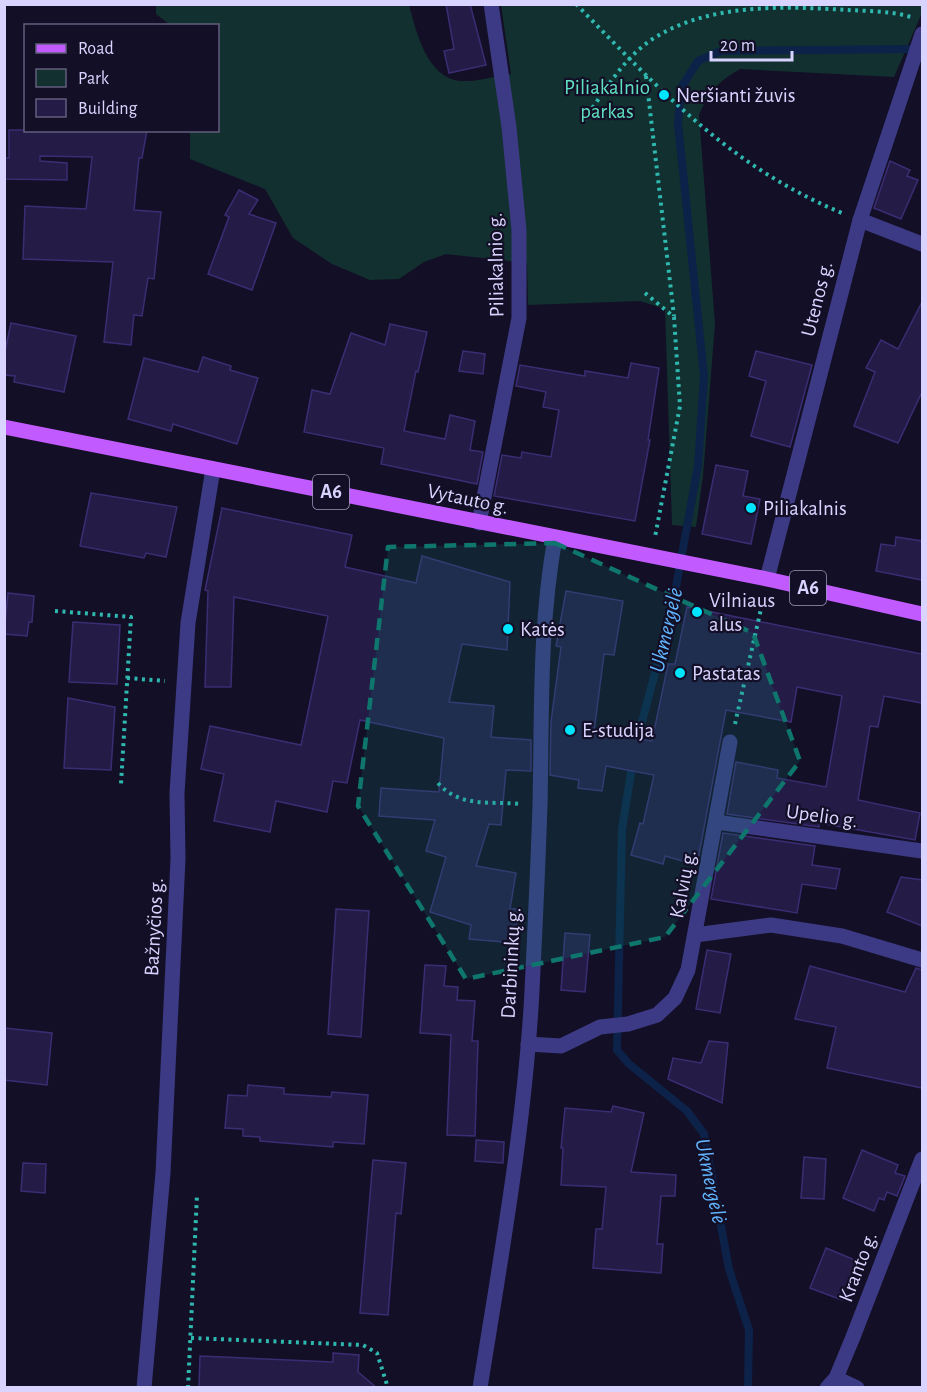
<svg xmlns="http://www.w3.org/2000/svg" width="927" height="1392" font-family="'Alegreya Sans',sans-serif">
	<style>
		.green { fill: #12302f }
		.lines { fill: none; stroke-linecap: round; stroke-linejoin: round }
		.stream { stroke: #0c2248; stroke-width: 8 }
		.building { fill: #241b47; stroke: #3b2d73; stroke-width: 1.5 }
		.path { stroke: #2fb8b0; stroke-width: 4; stroke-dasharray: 3 4.5; stroke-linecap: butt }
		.minor { stroke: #3d3a85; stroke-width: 15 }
		.primary { stroke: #c25bff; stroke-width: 15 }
		.marked { fill: #0f766e; fill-opacity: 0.2; stroke: #0f766e; stroke-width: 4.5; stroke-dasharray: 12 8; stroke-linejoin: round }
		.poi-dot { fill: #00e5ff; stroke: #130f26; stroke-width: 2 }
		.labels { text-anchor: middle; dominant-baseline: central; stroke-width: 4.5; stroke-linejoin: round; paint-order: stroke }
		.shield { fill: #130f26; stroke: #9e99be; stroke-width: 1.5 }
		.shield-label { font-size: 20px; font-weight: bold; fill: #d9d4ff }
		.park-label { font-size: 21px; fill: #5fe0c0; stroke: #130f26 }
		.poi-label { font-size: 21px; fill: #d9d4ff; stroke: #130f26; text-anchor: start }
		.street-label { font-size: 21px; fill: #d9d4ff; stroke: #130f26 }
		.water-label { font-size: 22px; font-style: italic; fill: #62b6ff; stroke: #130f26 }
	</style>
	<rect width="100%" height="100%" fill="#130f26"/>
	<path class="green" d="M922,4V13L894,77L740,69C718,82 709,91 699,115L715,324L703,476L696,527L672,525L665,309L640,301L528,305L527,263L446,254L424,262L399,279L370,280L332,264L293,238L265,189L190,159V131L218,130V26L170,25L156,14V5H409C416,31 427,78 460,81C476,82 495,76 511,74L501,5Z"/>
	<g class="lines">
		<g class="stream">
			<polyline points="635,748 672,609 698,466 704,376 678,123 681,88 698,61 721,51 918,49"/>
			<polyline points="633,760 622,829 617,1050 629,1064 687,1111 704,1134 729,1269 749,1330 748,1388"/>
		</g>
	</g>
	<g class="building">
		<polygon points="446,4 470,4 486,65 449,73 444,51 454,49"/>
		<polygon points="9,130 147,130 142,158 139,158 134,210 161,212 154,279 148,278 142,316 134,315 131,345 104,342 113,262 23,259 25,206 86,209 92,157 40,156 40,161 67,163 67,180 4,179 4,158 9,158"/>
		<polygon points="890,161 910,170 907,176 918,180 901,219 874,208"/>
		<polygon points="239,190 258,200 249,214 276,223 252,290 208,274 229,217 225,215"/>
		<polygon points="922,302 922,392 898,443 854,426 875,372 866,368 881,340 898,349"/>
		<polygon points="11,323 76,336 64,392 14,382 15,376 4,375 4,356"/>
		<polygon points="390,324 427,332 418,372 416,371 404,431 445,439 450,415 475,421 470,450 483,452 477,484 381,464 384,448 304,432 312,390 330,394 351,333 385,345"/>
		<polygon points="463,351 485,354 483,374 459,371"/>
		<polygon points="756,351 812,365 790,447 751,436 766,381 749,376"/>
		<polygon points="203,357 231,366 230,370 258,378 237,444 173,424 171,431 128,419 144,358 198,372"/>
		<polygon points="631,363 659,368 648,440 650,440 635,521 494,496 502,455 521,458 522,452 551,457 559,410 543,407 546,392 516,386 520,365 585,376 585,371 628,378"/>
		<polygon points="716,465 748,471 743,496 760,499 751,544 702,534"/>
		<polygon points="91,493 177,507 166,557 146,553 144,558 80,546"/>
		<polygon points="222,508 352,535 345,567 416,583 422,556 510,582 507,650 462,644 449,702 494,706 491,737 531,740 531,771 506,770 501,825 489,824 476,866 516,873 510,909 518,909 515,943 469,939 471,925 430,912 446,857 426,851 435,820 379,816 381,788 439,792 444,738 360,720 347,783 333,781 327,812 276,801 270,832 214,821 224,774 201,769 210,726 301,745 328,616 234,597 231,687 205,687 208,591 205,590"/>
		<polygon points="896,537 922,541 922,580 876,571 881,544 895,546"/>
		<polygon points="566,591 623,601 614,655 604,654 594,732 652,741 668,664 675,664 687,607 922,654 922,703 884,696 878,727 870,726 858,800 920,813 915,840 819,823 819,827 727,814 736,762 778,770 777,778 826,787 842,696 797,687 791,722 726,710 697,865 665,856 663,864 631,855 640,823 643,824 654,775 606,766 602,791 578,788 579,780 550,775 551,722 561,647 556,646"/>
		<polygon points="8,593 34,596 32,622 29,622 27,636 4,634"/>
		<polygon points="73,622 120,625 117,684 69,682"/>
		<polygon points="68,698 115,707 111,770 64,768"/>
		<polygon points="723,833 815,846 812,865 840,869 836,889 802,884 797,913 711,899"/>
		<polygon points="901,877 922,880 922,926 887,912"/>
		<polygon points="336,909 369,911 361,1037 328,1034"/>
		<polygon points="565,933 590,935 585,992 561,990"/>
		<polygon points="707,950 731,954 720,1013 696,1009"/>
		<polygon points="425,965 446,966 444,986 458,987 457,1000 475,1001 472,1041 478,1041 475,1136 447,1135 451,1035 420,1033"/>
		<polygon points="810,966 905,992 916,968 922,970 922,1088 827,1068 836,1027 795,1019"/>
		<polygon points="4,1028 52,1033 47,1085 4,1080"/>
		<polygon points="709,1041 728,1043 722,1103 668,1079 673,1058 701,1063"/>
		<polygon points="248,1085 284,1088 284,1094 331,1097 332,1092 368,1095 364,1144 333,1142 333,1147 260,1141 260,1137 243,1136 243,1129 225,1128 228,1095 247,1096"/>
		<polygon points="613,1106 644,1113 631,1172 676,1175 675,1196 661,1196 657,1244 663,1244 661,1273 593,1268 596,1229 602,1229 606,1187 561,1185 563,1148 561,1148 565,1108 611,1112"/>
		<polygon points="476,1140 504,1142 503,1163 475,1161"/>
		<polygon points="862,1150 898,1165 895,1173 905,1176 897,1196 887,1192 884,1200 879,1198 874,1211 843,1198"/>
		<polygon points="804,1157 826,1159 824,1199 801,1198"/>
		<polygon points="373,1160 406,1163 401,1214 396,1213 388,1315 360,1313"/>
		<polygon points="23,1163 46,1164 45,1193 21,1191"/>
		<polygon points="826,1248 857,1261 842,1300 810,1288"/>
		<polygon points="333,1353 359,1355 358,1372 377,1388 199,1388 200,1356 333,1362"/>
	</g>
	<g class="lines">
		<g class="path">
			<path d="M576,4C660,90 729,166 842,213"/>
			<polyline points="646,76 674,316"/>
			<path d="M584,120C604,92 622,60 651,40C707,3 783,6 847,10C868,11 891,11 911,17"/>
			<polyline points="645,293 674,317 680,406 655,537"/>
			<polyline points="55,611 131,617 121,784"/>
			<polyline points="127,678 165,681"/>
			<polyline points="735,724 763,600"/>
			<path d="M438,783C460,808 490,801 521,804"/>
			<polyline points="191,1338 363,1345 377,1353 388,1388"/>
			<polyline points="188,1388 197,1195"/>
		</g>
		<g class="minor">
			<polyline points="860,220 922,244"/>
			<polyline points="479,523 519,318 519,230 509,127 491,4"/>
			<polyline points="767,579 860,220 922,34"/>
			<polyline points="716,822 922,851"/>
			<polyline points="695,935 771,925 842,936 922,960"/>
			<polyline points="528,1044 561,1046 600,1027 628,1024 657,1015 675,998 688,970 730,742"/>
			<polyline points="836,1378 857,1388"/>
			<polyline points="144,1388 163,1173 178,859 177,793 188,623 213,469"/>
			<path d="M480,1388C501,1256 525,1124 532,991C535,929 538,867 540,805C542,715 539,627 555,538"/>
			<polyline points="827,1388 836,1378 853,1337 922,1159"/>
		</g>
		<polyline class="primary" points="4,427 767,579 922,614"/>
	</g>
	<path class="marked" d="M555,543L753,633L800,761L665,937L466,979L358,806L388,547Z"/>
	<g class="poi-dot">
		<circle cx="664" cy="95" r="6"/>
		<circle cx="751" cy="508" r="6"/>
		<circle cx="697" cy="612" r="6"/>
		<circle cx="508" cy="629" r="6"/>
		<circle cx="680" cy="673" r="6"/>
		<circle cx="570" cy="730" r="6"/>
	</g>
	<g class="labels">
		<g class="shield">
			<rect x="313" y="475" width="36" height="34" rx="4.5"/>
			<rect x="790" y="571" width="36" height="34" rx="4.5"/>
		</g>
		<g class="shield-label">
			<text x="331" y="492">A6</text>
			<text x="808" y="588">A6</text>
		</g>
		<g class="park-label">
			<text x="607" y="87">Piliakalnio<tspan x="607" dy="24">parkas</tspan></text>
		</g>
		<g class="poi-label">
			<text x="676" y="95">Neršianti žuvis</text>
			<text x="763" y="508">Piliakalnis</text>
			<text x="709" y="600">Vilniaus<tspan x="709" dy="24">alus</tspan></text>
			<text x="520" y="629">Katės</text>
			<text x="692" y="673">Pastatas</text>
			<text x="582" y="730">E-studija</text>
		</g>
		<g class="street-label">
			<text transform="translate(496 265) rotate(-91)">Piliakalnio g.</text>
			<text transform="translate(817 299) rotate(-76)">Utenos g.</text>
			<text transform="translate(468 499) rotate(12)">Vytauto g.</text>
			<text transform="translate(822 816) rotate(8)">Upelio g.</text>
			<text transform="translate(683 884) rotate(-79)">Kalvių g.</text>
			<text transform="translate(154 927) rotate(-87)">Bažnyčios g.</text>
			<text transform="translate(511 963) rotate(-87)">Darbininkų g.</text>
			<text transform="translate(858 1267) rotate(-69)">Kranto g.</text>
		</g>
		<g class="water-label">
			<text transform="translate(666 630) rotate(-77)">Ukmergėlė</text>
			<text transform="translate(711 1181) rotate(78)">Ukmergėlė</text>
		</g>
	</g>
	<rect width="927" height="1392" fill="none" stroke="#d9d4ff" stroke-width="12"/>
	<rect x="24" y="24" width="195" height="108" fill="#130f26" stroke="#625e7d" stroke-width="1.5"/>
	<rect x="36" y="44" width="30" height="9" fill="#c25bff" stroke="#625e7d" stroke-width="1.5"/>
	<text x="78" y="54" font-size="18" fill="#d9d4ff">Road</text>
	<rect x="36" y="69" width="30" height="18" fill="#12302f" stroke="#625e7d" stroke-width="1.5"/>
	<text x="78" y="84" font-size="18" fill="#d9d4ff">Park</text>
	<rect x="36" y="99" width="30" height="18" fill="#241b47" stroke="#625e7d" stroke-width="1.5"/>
	<text x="78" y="114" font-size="18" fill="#d9d4ff">Building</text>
	<path d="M711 51v9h81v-9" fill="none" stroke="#d9d4ff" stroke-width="3"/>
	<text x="720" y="51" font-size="18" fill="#d9d4ff" stroke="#130f26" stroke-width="4.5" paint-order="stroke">20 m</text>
</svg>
